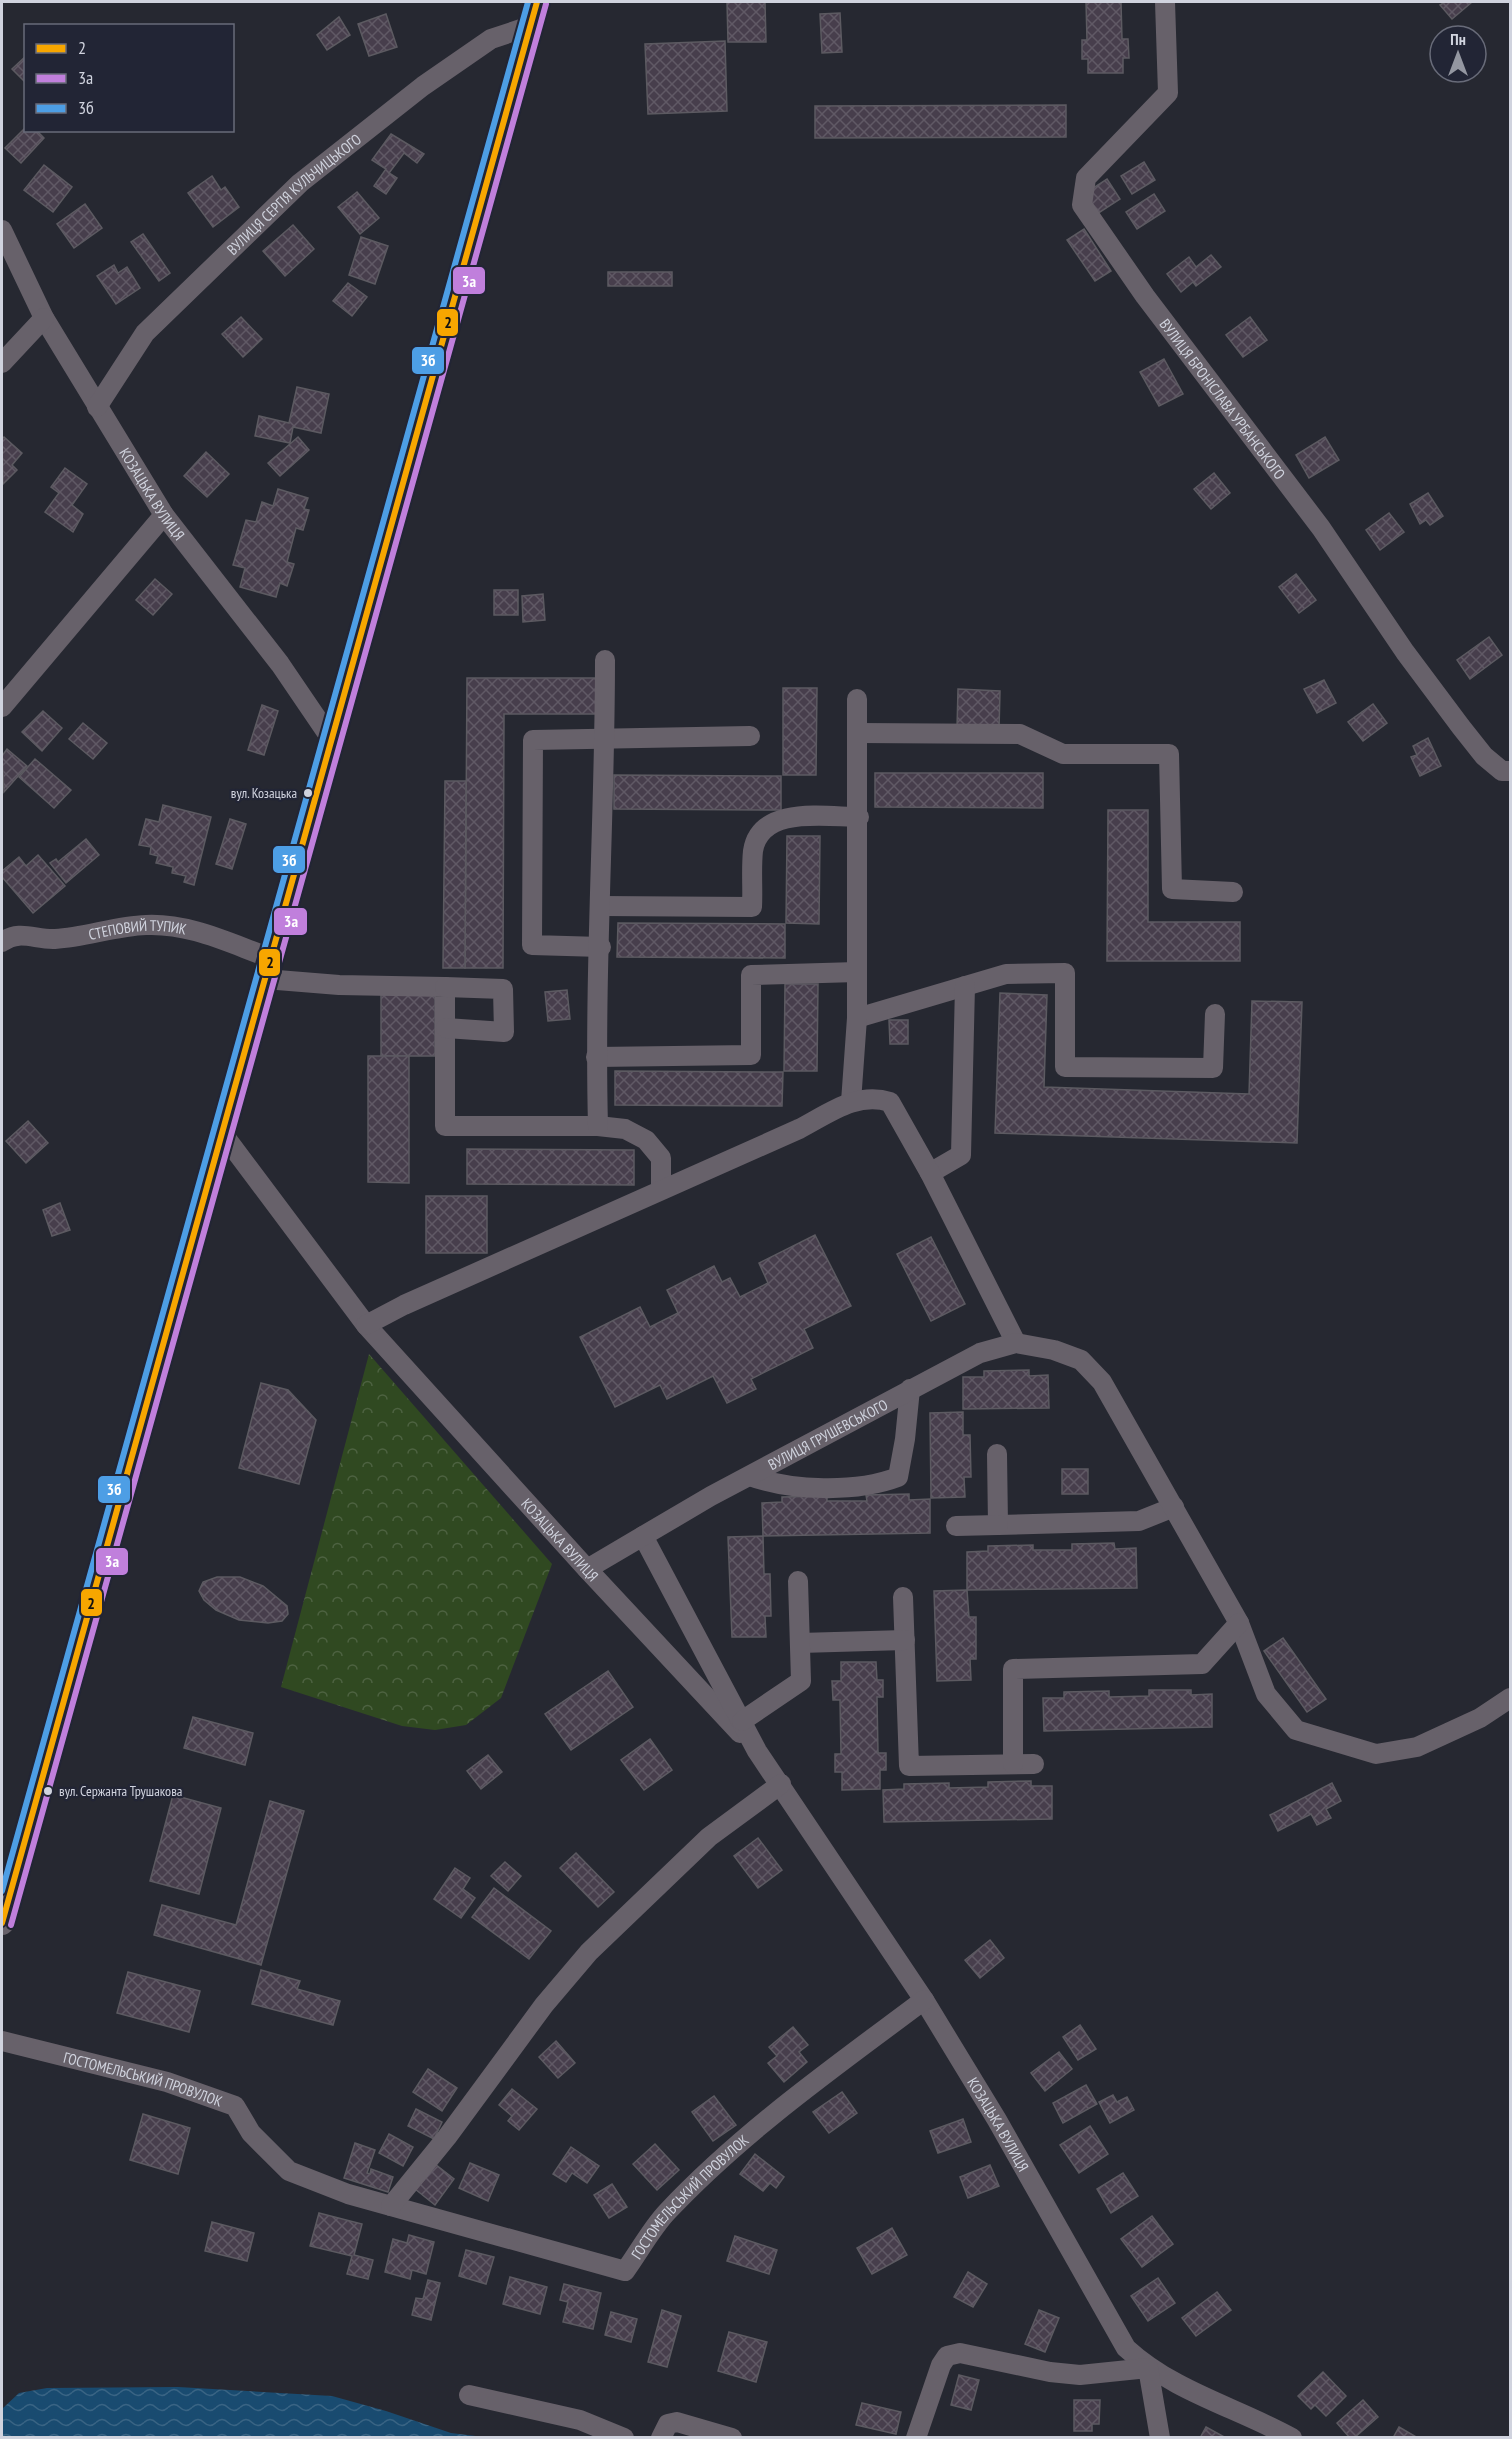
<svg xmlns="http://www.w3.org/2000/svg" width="1512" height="2439" font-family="'PT Sans Narrow',sans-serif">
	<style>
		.forest { fill: url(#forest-crowns) }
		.water { fill: url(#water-waves) }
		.building { fill: url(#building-cross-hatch); stroke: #5c5a61; stroke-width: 1.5 }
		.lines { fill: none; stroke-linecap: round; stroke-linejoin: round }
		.minor { stroke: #67616a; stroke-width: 20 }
		.tertiary { stroke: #67616a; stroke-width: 24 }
		.bus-1-casing { stroke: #222535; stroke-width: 10 }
		.bus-2-casing { stroke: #222535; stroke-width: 10 }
		.bus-3-casing { stroke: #222535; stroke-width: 10 }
		.bus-1 { stroke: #f7a600; stroke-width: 6 }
		.bus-2 { stroke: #c07fdc; stroke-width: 6 }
		.bus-3 { stroke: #4d9ee5; stroke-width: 6 }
		.bus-dot { fill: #d0d3de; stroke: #222535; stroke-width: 2 }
		.labels { text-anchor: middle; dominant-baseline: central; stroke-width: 4.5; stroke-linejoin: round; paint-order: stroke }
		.bus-label { font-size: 14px; fill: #d0d3de; stroke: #222535; text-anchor: end }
		.street-label { font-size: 15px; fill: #d0d3de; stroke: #222535 }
		.line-badge { stroke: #222535; stroke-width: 2 }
		.badge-label { font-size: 16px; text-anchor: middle; font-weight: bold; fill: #fff }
		.pale-badge-label { font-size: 16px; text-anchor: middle; font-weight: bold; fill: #111 }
	</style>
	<defs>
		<pattern id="forest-crowns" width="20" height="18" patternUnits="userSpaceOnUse" patternTransform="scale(1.5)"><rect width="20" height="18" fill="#304921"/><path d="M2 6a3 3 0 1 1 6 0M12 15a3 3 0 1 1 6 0" fill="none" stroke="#4d6241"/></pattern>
		<pattern id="water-waves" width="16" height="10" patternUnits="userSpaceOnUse" patternTransform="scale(1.5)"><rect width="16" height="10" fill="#194b70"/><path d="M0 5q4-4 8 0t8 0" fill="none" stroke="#396484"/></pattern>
		<pattern id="building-cross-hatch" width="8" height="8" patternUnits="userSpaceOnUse" patternTransform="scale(1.5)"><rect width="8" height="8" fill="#473e4c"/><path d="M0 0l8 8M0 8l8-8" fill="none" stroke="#605965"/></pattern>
	</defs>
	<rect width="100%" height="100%" fill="#262831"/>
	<polygon class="forest" points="369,1354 552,1564 501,1698 466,1725 435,1730 402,1726 281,1687"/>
	<polygon class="water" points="178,2387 332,2396 386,2411 451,2433 484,2437 2,2437 2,2409 19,2393 47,2388"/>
	<g class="building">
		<polygon points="727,2 765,2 766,42 728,42"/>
		<polygon points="1086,2 1121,2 1122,39 1128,39 1129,58 1123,58 1123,73 1088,73 1088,59 1082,59 1082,40 1087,40"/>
		<polygon points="1445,2 1472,2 1452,19 1440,5"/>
		<polygon points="840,13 842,52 822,53 820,14"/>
		<polygon points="386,14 397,47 369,56 358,24"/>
		<polygon points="339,17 350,35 327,50 317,35"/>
		<polygon points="725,41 727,111 648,114 645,44"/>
		<polygon points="26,56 26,83 12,69"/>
		<polygon points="1066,105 1066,137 815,138 815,106"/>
		<polygon points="26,127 26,130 36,130 44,138 21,163 5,148"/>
		<polygon points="391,134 424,154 417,163 404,153 389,173 397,178 386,194 374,186 386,169 372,160"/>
		<polygon points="1144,162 1155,180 1132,194 1121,176"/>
		<polygon points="44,165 72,187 53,212 24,190"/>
		<polygon points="212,176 221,190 225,187 239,207 213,227 188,193"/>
		<polygon points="1107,179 1120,199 1097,214 1084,194"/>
		<polygon points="357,192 379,218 360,234 338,207"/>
		<polygon points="1154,194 1165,211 1137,229 1126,212"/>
		<polygon points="85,204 102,228 74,248 57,224"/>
		<polygon points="293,225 314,249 285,276 263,251"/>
		<polygon points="1084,229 1111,271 1095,281 1067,240"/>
		<polygon points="143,234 170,273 159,281 131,242"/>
		<polygon points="361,237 388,246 375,284 349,275"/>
		<polygon points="1211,255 1221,267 1196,286 1193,282 1181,292 1167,274 1189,257 1196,267"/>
		<polygon points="114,265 118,273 127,267 140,288 116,304 97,276"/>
		<rect x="608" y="272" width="64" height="14"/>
		<polygon points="348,283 367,297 352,316 333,301"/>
		<polygon points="241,317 262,339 243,357 222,334"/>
		<polygon points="1250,317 1267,340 1243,357 1226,335"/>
		<polygon points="1164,359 1183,394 1159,406 1140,372"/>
		<polygon points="297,387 329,394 321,433 293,427 290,443 255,436 259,416 289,423"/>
		<polygon points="4,437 22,453 12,465 17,470 3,484 2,439"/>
		<polygon points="298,437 309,450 280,476 268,463"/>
		<polygon points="1325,437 1339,460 1309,478 1296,455"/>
		<polygon points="206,452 229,474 207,497 184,476"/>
		<polygon points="65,468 87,484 72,505 83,514 73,532 45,512 59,493 51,487"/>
		<polygon points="1214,473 1230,493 1211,509 1194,489"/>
		<polygon points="278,489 308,498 304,509 309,510 303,530 296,528 287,562 294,564 287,586 280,583 276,597 240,587 245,568 233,565 246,520 256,522 262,502 273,506"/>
		<polygon points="1428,493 1443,516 1430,525 1426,520 1420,524 1410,504"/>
		<polygon points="1389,513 1404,532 1380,550 1366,530"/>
		<polygon points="1296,574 1316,600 1299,613 1279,587"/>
		<polygon points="155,579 172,594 153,615 136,600"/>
		<rect x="494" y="590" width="24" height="25"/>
		<polygon points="543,594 545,620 523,622 522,596"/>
		<polygon points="1489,637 1502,655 1470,679 1457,660"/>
		<polygon points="467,678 600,678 600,714 504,714 503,968 465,968"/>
		<polygon points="1324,680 1336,703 1317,713 1304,689"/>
		<polygon points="783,688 817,688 816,775 783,775"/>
		<polygon points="958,689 1000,691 999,730 957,729"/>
		<polygon points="1373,704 1387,723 1363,741 1348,722"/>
		<polygon points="262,705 278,711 264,755 248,750"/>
		<polygon points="43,711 62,728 42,751 22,732"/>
		<polygon points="83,723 107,743 93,759 69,739"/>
		<polygon points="1428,738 1441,766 1420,776 1411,757 1417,755 1413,746"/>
		<polygon points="7,749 27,766 4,792 2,756"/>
		<polygon points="35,759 71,790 54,808 19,777"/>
		<polygon points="875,773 1043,773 1043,808 875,807"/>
		<polygon points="614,775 781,776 781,810 614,809"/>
		<polygon points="445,781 466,781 465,968 443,968"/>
		<polygon points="163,805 211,817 194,885 184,882 186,876 172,873 173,867 156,863 158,856 150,854 151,847 139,845 146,819 159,822"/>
		<polygon points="1108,810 1148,810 1148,922 1240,922 1240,961 1107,961"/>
		<polygon points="230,819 246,824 232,869 216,864"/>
		<polygon points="787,836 820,836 819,924 786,923"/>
		<polygon points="86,839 99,855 66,883 50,863 56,859 58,862"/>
		<polygon points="38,855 65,886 33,913 2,877 2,871 19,857 26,866"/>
		<polygon points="618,923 785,924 785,958 617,957"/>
		<polygon points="785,984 818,984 817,1071 784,1071"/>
		<polygon points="567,990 570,1019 548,1021 545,992"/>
		<polygon points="1000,993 1047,995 1044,1087 1249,1094 1252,1001 1302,1002 1297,1143 995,1133"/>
		<polygon points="381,994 435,995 435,1056 381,1056"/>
		<polygon points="889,1020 908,1020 908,1044 890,1044"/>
		<polygon points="368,1056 409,1056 409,1183 368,1182"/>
		<polygon points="615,1071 783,1072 782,1106 615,1105"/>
		<polygon points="28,1121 48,1143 26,1163 6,1141"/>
		<polygon points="467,1149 634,1150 634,1185 467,1184"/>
		<rect x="426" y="1196" width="61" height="57"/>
		<polygon points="60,1203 70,1230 52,1236 43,1210"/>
		<polygon points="815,1235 851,1306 804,1329 813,1348 751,1379 756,1389 727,1403 713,1376 667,1399 660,1385 615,1407 580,1337 640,1307 650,1327 678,1313 667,1290 714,1266 722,1282 730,1278 740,1297 768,1283 759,1263"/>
		<polygon points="931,1237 965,1304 931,1321 897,1254"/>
		<polygon points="1029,1370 1029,1376 1048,1375 1049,1408 963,1409 963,1377 984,1377 984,1371"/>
		<polygon points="261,1383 288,1390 316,1420 299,1484 239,1468"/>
		<polygon points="963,1412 963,1435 970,1435 971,1477 964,1477 965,1497 931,1498 930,1413"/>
		<rect x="1062" y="1469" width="26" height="25"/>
		<polygon points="909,1494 909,1500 930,1499 930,1533 763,1536 762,1503 782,1502 782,1497 827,1496 827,1501 867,1501 866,1495"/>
		<polygon points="763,1536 764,1574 770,1574 771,1616 765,1616 766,1637 732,1637 728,1537"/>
		<polygon points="1114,1543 1115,1549 1136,1548 1137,1588 967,1590 967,1552 988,1551 988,1546 1033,1545 1033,1550 1072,1550 1072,1544"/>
		<polygon points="217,1577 240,1577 263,1586 287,1606 288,1614 282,1621 268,1623 239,1620 216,1610 204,1600 199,1591 203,1582"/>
		<polygon points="967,1590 969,1617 976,1617 976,1659 970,1659 971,1680 937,1681 934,1591"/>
		<polygon points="1283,1638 1326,1699 1307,1712 1264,1651"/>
		<polygon points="841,1662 876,1662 877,1680 883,1680 883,1697 877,1697 878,1753 886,1753 886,1770 880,1770 880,1789 842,1790 842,1772 835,1772 835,1754 841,1754 840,1700 833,1700 832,1681 841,1681"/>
		<polygon points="608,1671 633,1707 571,1750 545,1714"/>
		<polygon points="1149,1690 1191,1690 1191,1695 1212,1694 1212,1727 1044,1731 1043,1698 1064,1698 1064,1692 1109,1691 1109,1697 1149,1696"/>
		<polygon points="193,1717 253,1733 245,1765 184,1748"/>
		<polygon points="650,1739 672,1770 644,1790 621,1760"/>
		<polygon points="488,1755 502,1772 481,1789 467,1771"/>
		<polygon points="1031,1781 1031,1786 1052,1786 1052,1819 884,1822 883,1790 904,1789 904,1784 949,1783 949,1788 988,1787 988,1782"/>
		<polygon points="1332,1783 1341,1801 1326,1809 1331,1818 1317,1825 1311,1814 1278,1831 1270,1815"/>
		<polygon points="173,1795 221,1808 199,1894 150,1881"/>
		<polygon points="270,1801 304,1811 261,1965 154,1935 162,1905 236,1925"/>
		<polygon points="758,1838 782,1870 758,1888 734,1856"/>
		<polygon points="576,1853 614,1892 598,1907 560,1868"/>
		<polygon points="505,1862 521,1876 508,1891 491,1876"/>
		<polygon points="455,1868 470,1878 463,1889 475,1898 461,1918 434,1899"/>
		<polygon points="494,1888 551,1931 529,1959 472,1917"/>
		<polygon points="990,1940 1004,1958 980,1978 965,1960"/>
		<polygon points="261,1970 300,1981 297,1989 340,2001 333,2025 252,2004"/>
		<polygon points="128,1972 200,1991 189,2032 117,2013"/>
		<polygon points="1080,2025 1096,2049 1078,2060 1063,2037"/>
		<polygon points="793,2027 808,2045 799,2052 807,2062 784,2082 768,2063 777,2056 769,2047"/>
		<polygon points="556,2041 575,2063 558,2078 539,2057"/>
		<polygon points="1059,2052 1072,2069 1045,2091 1031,2073"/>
		<polygon points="428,2069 457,2088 442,2111 413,2092"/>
		<polygon points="1086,2085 1097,2104 1063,2123 1053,2103"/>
		<polygon points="512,2089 537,2109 519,2130 508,2121 512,2116 499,2105"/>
		<polygon points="842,2092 857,2113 829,2133 813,2112"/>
		<polygon points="1113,2095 1117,2102 1127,2097 1134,2110 1110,2123 1099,2102"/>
		<polygon points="714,2096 736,2125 713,2141 692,2112"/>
		<polygon points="416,2109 442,2122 434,2139 408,2126"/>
		<polygon points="143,2114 190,2128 178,2174 130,2160"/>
		<polygon points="963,2119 971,2142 938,2153 930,2131"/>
		<polygon points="1090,2126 1108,2154 1079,2173 1060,2145"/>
		<polygon points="389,2134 413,2147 403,2166 379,2153"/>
		<polygon points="355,2143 375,2150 367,2173 370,2174 371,2169 393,2177 388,2192 344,2178"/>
		<polygon points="655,2144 679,2170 657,2190 633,2164"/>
		<polygon points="571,2147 599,2166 587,2183 572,2173 566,2182 553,2174"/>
		<polygon points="755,2154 784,2177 776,2188 770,2183 763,2191 740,2174"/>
		<polygon points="470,2163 499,2175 488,2201 459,2188"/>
		<polygon points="435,2164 454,2179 435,2205 415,2189"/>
		<polygon points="990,2165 999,2186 968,2198 960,2177"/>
		<polygon points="1123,2173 1138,2196 1111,2213 1097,2189"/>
		<polygon points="612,2184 627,2207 609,2218 594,2195"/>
		<polygon points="319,2213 362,2224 354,2255 373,2260 368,2279 347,2274 352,2256 310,2246"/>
		<polygon points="1152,2216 1173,2244 1142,2267 1121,2239"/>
		<polygon points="212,2222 254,2233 247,2261 205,2251"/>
		<polygon points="892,2228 907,2255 872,2274 857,2248"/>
		<polygon points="409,2235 434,2242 426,2274 412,2270 410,2279 385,2272 393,2239 407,2243"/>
		<polygon points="735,2236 777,2250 769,2274 727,2261"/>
		<polygon points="466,2250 494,2257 486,2284 459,2276"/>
		<polygon points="968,2272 987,2284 973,2307 954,2297"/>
		<polygon points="510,2277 547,2287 540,2314 503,2304"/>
		<polygon points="1158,2278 1175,2303 1148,2321 1131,2296"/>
		<polygon points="428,2280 440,2283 431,2320 412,2315 416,2298 423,2299"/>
		<polygon points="564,2284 601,2293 593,2329 563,2322 568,2302 560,2300"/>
		<polygon points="1217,2292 1231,2310 1196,2336 1182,2318"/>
		<polygon points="662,2310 681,2316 667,2367 648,2362"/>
		<polygon points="1039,2310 1059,2318 1045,2352 1025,2344"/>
		<polygon points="611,2312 637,2319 631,2342 605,2335"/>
		<polygon points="729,2332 767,2342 756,2382 718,2371"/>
		<polygon points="1323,2372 1346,2396 1326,2416 1315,2405 1311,2409 1298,2396"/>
		<polygon points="959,2375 979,2380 971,2410 951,2405"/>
		<polygon points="1074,2400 1100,2400 1099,2424 1092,2424 1092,2431 1074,2431"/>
		<polygon points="1363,2400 1378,2417 1354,2438 1350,2438 1337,2423"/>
		<polygon points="862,2403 901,2412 896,2434 856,2425"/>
		<polygon points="1206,2427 1226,2438 1200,2438"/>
		<polygon points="1399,2427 1418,2438 1393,2438"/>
	</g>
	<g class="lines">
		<g class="minor">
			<path id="s1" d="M1165,2L1168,93L1086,178L1082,205L1145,296L1321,528L1405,652L1461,727L1484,756L1502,771H1510"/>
			<path id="s2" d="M2,230L44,318L164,515L280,664L331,739"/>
			<polyline points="2,363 44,318"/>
			<path id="s3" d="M97,407L145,333L300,183L423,86L491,39L530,26"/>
			<polyline points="2,707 164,515"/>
			<polyline points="858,733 1020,734 1063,754 1169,754 1172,889 1233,892"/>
			<path d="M601,906L752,907C753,889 751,869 753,851C760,805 826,817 859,817"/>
			<path id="s4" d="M2,942C20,929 35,940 55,939C86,937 116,926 146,925C190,923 231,944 271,958"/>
			<polyline points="601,947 532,945 533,740 750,736"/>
			<polyline points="265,979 339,985 445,987 445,1126 598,1126 625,1129 646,1140 661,1158 661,1189"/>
			<polyline points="445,987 503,989 504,1032 446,1028"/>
			<polyline points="857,1018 1006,974 1065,973 1065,1067 1213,1068 1215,1014"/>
			<polyline points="596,1057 751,1055 751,975 857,972"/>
			<polyline points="851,1102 857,1018 857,699"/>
			<path d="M598,1126C594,970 605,815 605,660"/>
			<path id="s5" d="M223,1134L366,1325L587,1569L740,1733"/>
			<polyline points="930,1173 961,1155 965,986"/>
			<path d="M366,1325L404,1305L799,1129C828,1114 857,1091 890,1102L930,1173L1016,1343"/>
			<polyline points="997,1454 998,1525 1139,1521 1174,1507"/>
			<path d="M750,1476C791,1491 856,1493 898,1477L905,1439L910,1389"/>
			<polyline points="956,1526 998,1525"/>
			<path id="s6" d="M643,1536L757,1751L924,2000L997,2120L1126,2348C1174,2392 1236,2407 1292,2438"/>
			<path id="s7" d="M587,1569L711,1496L980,1353L1016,1343L1054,1350L1081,1360L1102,1382L1239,1623L1266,1694L1296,1730L1376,1754L1417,1747L1480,1718L1510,1698"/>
			<polyline points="903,1597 909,1766 1034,1764"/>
			<polyline points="800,1643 905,1640"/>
			<polyline points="742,1721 801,1681 798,1581"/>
			<polyline points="1013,1764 1013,1669 1202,1664 1239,1623"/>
			<path id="s8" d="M2,2041L167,2082L235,2106L251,2133L289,2171L348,2194L625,2271C639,2252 651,2229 667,2212C743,2131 836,2066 924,2000"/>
			<polyline points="391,2206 447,2137 544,2005 589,1952 709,1837 781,1784"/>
			<polyline points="469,2395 580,2420 624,2438"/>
			<polyline points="661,2438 668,2424 677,2422 732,2438"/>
			<polyline points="916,2438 941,2365 947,2356 960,2353 1050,2372 1080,2375 1148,2368 1160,2438"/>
		</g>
		<polyline class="tertiary" points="2,1923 537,2"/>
		<defs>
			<polyline id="bus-1" points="2,1923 537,2"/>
			<polyline id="bus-2" points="11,1925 546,4"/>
			<polyline id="bus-3" points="2,1891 528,2"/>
		</defs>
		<use href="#bus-1" class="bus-1-casing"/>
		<use href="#bus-2" class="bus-2-casing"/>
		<use href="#bus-3" class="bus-3-casing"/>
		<use href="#bus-1" class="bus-1"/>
		<use href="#bus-2" class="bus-2"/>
		<use href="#bus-3" class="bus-3"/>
	</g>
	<g class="bus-dot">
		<circle cx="308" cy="793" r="5"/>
		<circle cx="48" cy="1791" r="5"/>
	</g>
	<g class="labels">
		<g class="bus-label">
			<text x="297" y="793">вул. Козацька</text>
			<text x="59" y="1791" text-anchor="start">вул. Сержанта Трушакова</text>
		</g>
		<g class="street-label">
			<text stroke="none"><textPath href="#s3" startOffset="292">ВУЛИЦЯ СЕРГІЯ КУЛЬЧИЦЬКОГО</textPath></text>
			<text stroke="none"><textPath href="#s1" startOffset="476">ВУЛИЦЯ БРОНІСЛАВА УРБАНСЬКОГО</textPath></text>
			<text stroke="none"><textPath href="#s2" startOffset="304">КОЗАЦЬКА ВУЛИЦЯ</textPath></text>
			<text stroke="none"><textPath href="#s4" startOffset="138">СТЕПОВИЙ ТУПИК</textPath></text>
			<text stroke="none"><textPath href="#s7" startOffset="276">ВУЛИЦЯ ГРУШЕВСЬКОГО</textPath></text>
			<text stroke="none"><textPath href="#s5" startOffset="528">КОЗАЦЬКА ВУЛИЦЯ</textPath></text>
			<text stroke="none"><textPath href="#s8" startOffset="146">ГОСТОМЕЛЬСЬКИЙ ПРОВУЛОК</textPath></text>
			<text stroke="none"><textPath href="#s6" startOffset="688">КОЗАЦЬКА ВУЛИЦЯ</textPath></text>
			<text stroke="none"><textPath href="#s8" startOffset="777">ГОСТОМЕЛЬСЬКИЙ ПРОВУЛОК</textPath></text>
		</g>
	</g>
	<g class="line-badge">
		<rect x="452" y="266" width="34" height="29" rx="6" fill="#c07fdc"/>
		<rect x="436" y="308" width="23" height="29" rx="6" fill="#f7a600"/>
		<rect x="411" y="346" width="34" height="29" rx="6" fill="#4d9ee5"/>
		<rect x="272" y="845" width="34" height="29" rx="6" fill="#4d9ee5"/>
		<rect x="273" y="907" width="35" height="29" rx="6" fill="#c07fdc"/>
		<rect x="258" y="948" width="23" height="29" rx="6" fill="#f7a600"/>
		<rect x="97" y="1475" width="34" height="29" rx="6" fill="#4d9ee5"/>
		<rect x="95" y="1547" width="34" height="29" rx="6" fill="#c07fdc"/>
		<rect x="80" y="1588" width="23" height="29" rx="6" fill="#f7a600"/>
	</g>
	<g class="badge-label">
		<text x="469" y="287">3а</text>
		<text x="428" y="366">3б</text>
		<text x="289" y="866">3б</text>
		<text x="291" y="927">3а</text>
		<text x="114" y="1495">3б</text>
		<text x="112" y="1567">3а</text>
	</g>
	<g class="pale-badge-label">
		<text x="448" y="328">2</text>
		<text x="270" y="968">2</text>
		<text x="91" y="1609">2</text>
	</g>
	<rect width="1512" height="2439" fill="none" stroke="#d0d3de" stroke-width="6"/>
	<rect x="24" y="24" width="210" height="108" fill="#222535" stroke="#686b79" stroke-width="1.5"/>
	<rect x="36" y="44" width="30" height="9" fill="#f7a600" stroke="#686b79" stroke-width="1.5"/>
	<text x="78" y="54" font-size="18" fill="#d0d3de">2</text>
	<rect x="36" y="74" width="30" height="9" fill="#c07fdc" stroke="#686b79" stroke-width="1.5"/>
	<text x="78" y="84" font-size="18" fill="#d0d3de">3а</text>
	<rect x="36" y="104" width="30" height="9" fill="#4d9ee5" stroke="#686b79" stroke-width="1.5"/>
	<text x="78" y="114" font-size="18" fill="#d0d3de">3б</text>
	<g transform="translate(1458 54)"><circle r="28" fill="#222535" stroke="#686b79" stroke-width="1.5"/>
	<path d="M0-4.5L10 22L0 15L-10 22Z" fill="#9497a1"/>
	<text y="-9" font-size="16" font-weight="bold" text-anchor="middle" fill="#d0d3de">Пн</text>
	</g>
</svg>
